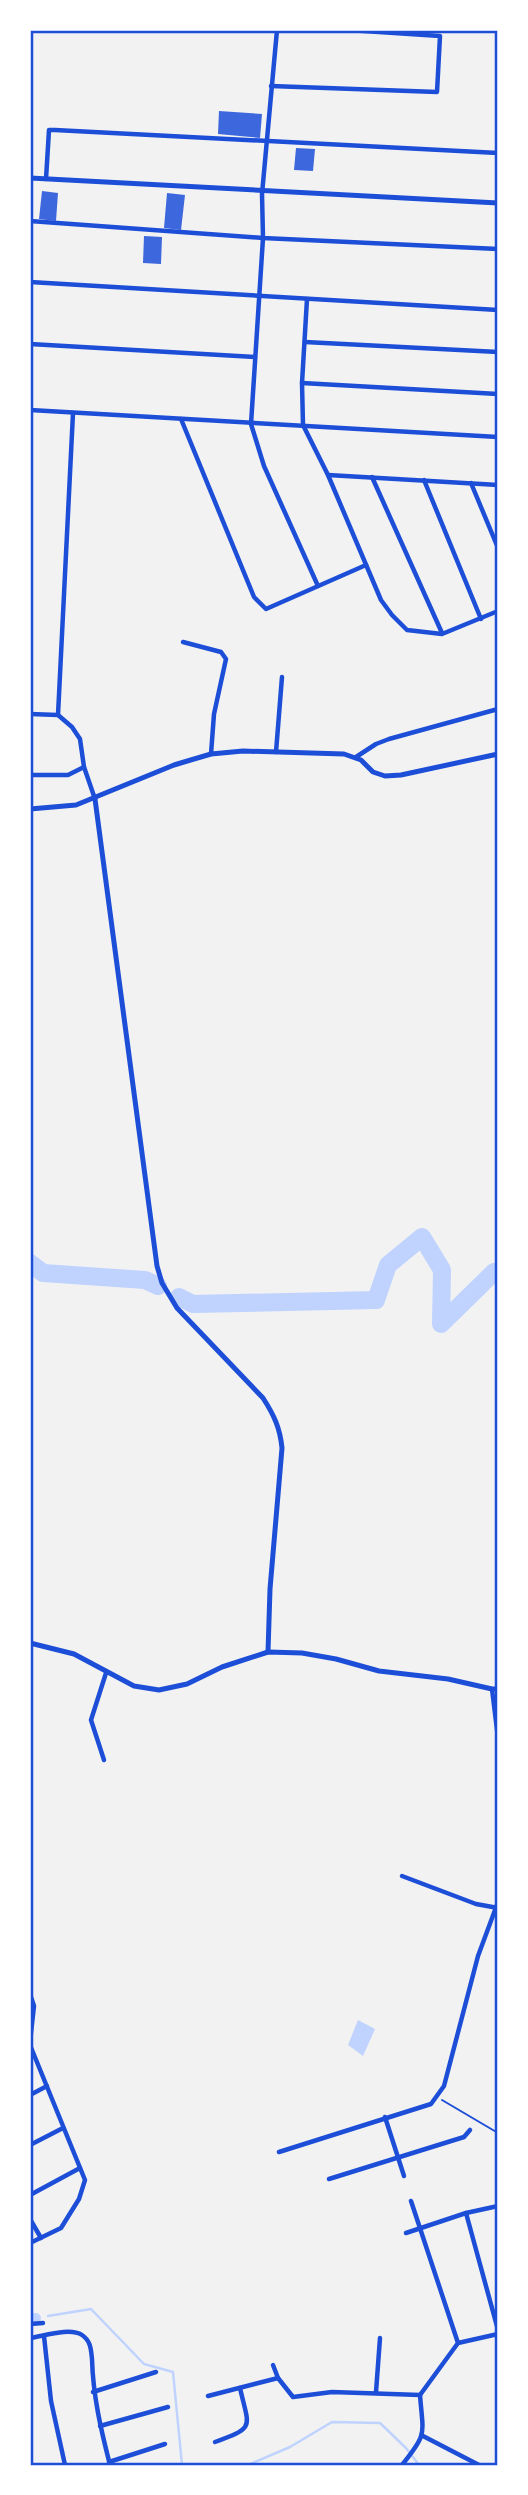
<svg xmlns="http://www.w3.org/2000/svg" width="528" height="2495" font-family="'Alegreya Sans',sans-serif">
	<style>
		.water { fill: #bfd3fe }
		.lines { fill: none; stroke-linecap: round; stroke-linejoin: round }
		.stream { stroke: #bfd3fe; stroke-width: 2.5 }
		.canal { stroke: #bfd3fe; stroke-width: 10 }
		.river { stroke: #bfd3fe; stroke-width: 18 }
		.building { fill: #3d67dc }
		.path { stroke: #1d4ed8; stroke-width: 2 }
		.minor { stroke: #1d4ed8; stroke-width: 4.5 }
		.tertiary { stroke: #1d4ed8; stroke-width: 5 }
		.neatline { fill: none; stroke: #1d4ed8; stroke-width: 2.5 }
	</style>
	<rect width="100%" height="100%" fill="#f2f2f2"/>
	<polygon class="water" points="358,2020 375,2029 363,2056 348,2045"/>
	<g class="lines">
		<g class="stream">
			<polyline points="48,2316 91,2309 144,2364 173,2372 182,2465"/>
			<polyline points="248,2465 290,2447 332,2422 380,2423 406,2448 419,2465"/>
		</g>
		<polyline class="canal" points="30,2319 36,2318"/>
		<g class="river">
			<polyline points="30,1263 43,1273 145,1280 158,1286"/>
			<polyline points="179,1297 193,1304 376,1300 388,1265 422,1237 442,1270 441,1324 494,1272 498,1275"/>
		</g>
	</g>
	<g class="building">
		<polygon points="219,111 262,114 260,138 218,134"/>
		<polygon points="296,148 315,149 313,171 294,170"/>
		<polygon points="42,191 58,193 56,221 39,219"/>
		<polygon points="167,193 185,195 181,230 164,228"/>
		<polygon points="144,236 162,237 161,264 143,263"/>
	</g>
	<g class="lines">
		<polyline class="path" points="442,2100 498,2133"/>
		<g class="minor">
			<polyline points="277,30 262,194 263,238 251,424 264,466 318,586"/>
			<polyline points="271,86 437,92 440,36 348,30"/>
			<polyline points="46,179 49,130 55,130 498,153"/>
			<polyline points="30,221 263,238 498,249"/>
			<polyline points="30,282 498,310"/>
			<polyline points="307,299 302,383 303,425 328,475 381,600 392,615 407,630 442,634 498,611"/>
			<polyline points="305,342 498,352"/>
			<polyline points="30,344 255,357"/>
			<polyline points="302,383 498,394"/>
			<polyline points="30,410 498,437"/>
			<polyline points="181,419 254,597 266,609 366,565"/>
			<polyline points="328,475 498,485"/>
			<polyline points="372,477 442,633"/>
			<polyline points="424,480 481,619"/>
			<polyline points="471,483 498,548"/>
			<polyline points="183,642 221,652 226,659 214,714 211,754"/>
			<polyline points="30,714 58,715 72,727 80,739 84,767 95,799"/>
			<polyline points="58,715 73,413"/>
			<polyline points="276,752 282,677"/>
			<polyline points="356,757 376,744 389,739 498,709"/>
			<polyline points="30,775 68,775 84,767"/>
			<polyline points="492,1689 498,1738"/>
			<polyline points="104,1760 91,1720 106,1673"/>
			<polyline points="402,1876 476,1904 498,1908"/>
			<polyline points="30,1994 34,2006 30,2042"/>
			<polyline points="30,2045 85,2180 79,2199 61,2228 30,2243"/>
			<polyline points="30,2095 47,2086"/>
			<polyline points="385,2117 404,2176"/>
			<polyline points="30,2145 63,2128"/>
			<polyline points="279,2152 431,2104 444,2086 478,1956 498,1902"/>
			<polyline points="329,2179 464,2137 470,2130"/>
			<polyline points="30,2195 80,2168"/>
			<polyline points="411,2201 458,2343 420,2395"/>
			<polyline points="466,2213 498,2330"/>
			<polyline points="30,2219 41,2238"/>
			<polyline points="406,2233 466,2213 498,2206"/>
			<polyline points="30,2324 43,2323"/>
			<polyline points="44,2336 51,2401 65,2465"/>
			<path d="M30,2338C44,2336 70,2327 82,2335C91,2341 91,2350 92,2359C93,2396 101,2430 110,2465"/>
			<polyline points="458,2343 498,2334"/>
			<polyline points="273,2365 278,2378 293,2397 332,2392 420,2395"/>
			<polyline points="93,2392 156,2372"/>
			<polyline points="376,2392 380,2338"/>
			<polyline points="208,2396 278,2378"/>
			<polyline points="100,2426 168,2407"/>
			<polyline points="423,2436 479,2465"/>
			<path d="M215,2442C256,2427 249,2428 240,2388"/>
			<polyline points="109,2462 165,2444"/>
			<path d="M402,2465C428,2433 423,2435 420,2395"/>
		</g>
		<g class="tertiary">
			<polyline points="30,178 498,203"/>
			<path d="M95,799L157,1266L162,1283L177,1308L263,1398C274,1415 280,1428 282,1448L270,1589L268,1652"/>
			<polyline points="30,809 76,805 174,765 211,754 243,751 344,754 361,760 373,772 385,776 401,775 498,754"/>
			<polyline points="30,1643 74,1654 134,1686 159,1690 187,1684 222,1667 268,1652 302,1653 336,1659 379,1671 448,1679 492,1689 498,1689"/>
		</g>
	</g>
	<rect width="528" height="2495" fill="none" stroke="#ffffff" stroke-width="63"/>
	<rect x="32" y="32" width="464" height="2432" class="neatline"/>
</svg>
